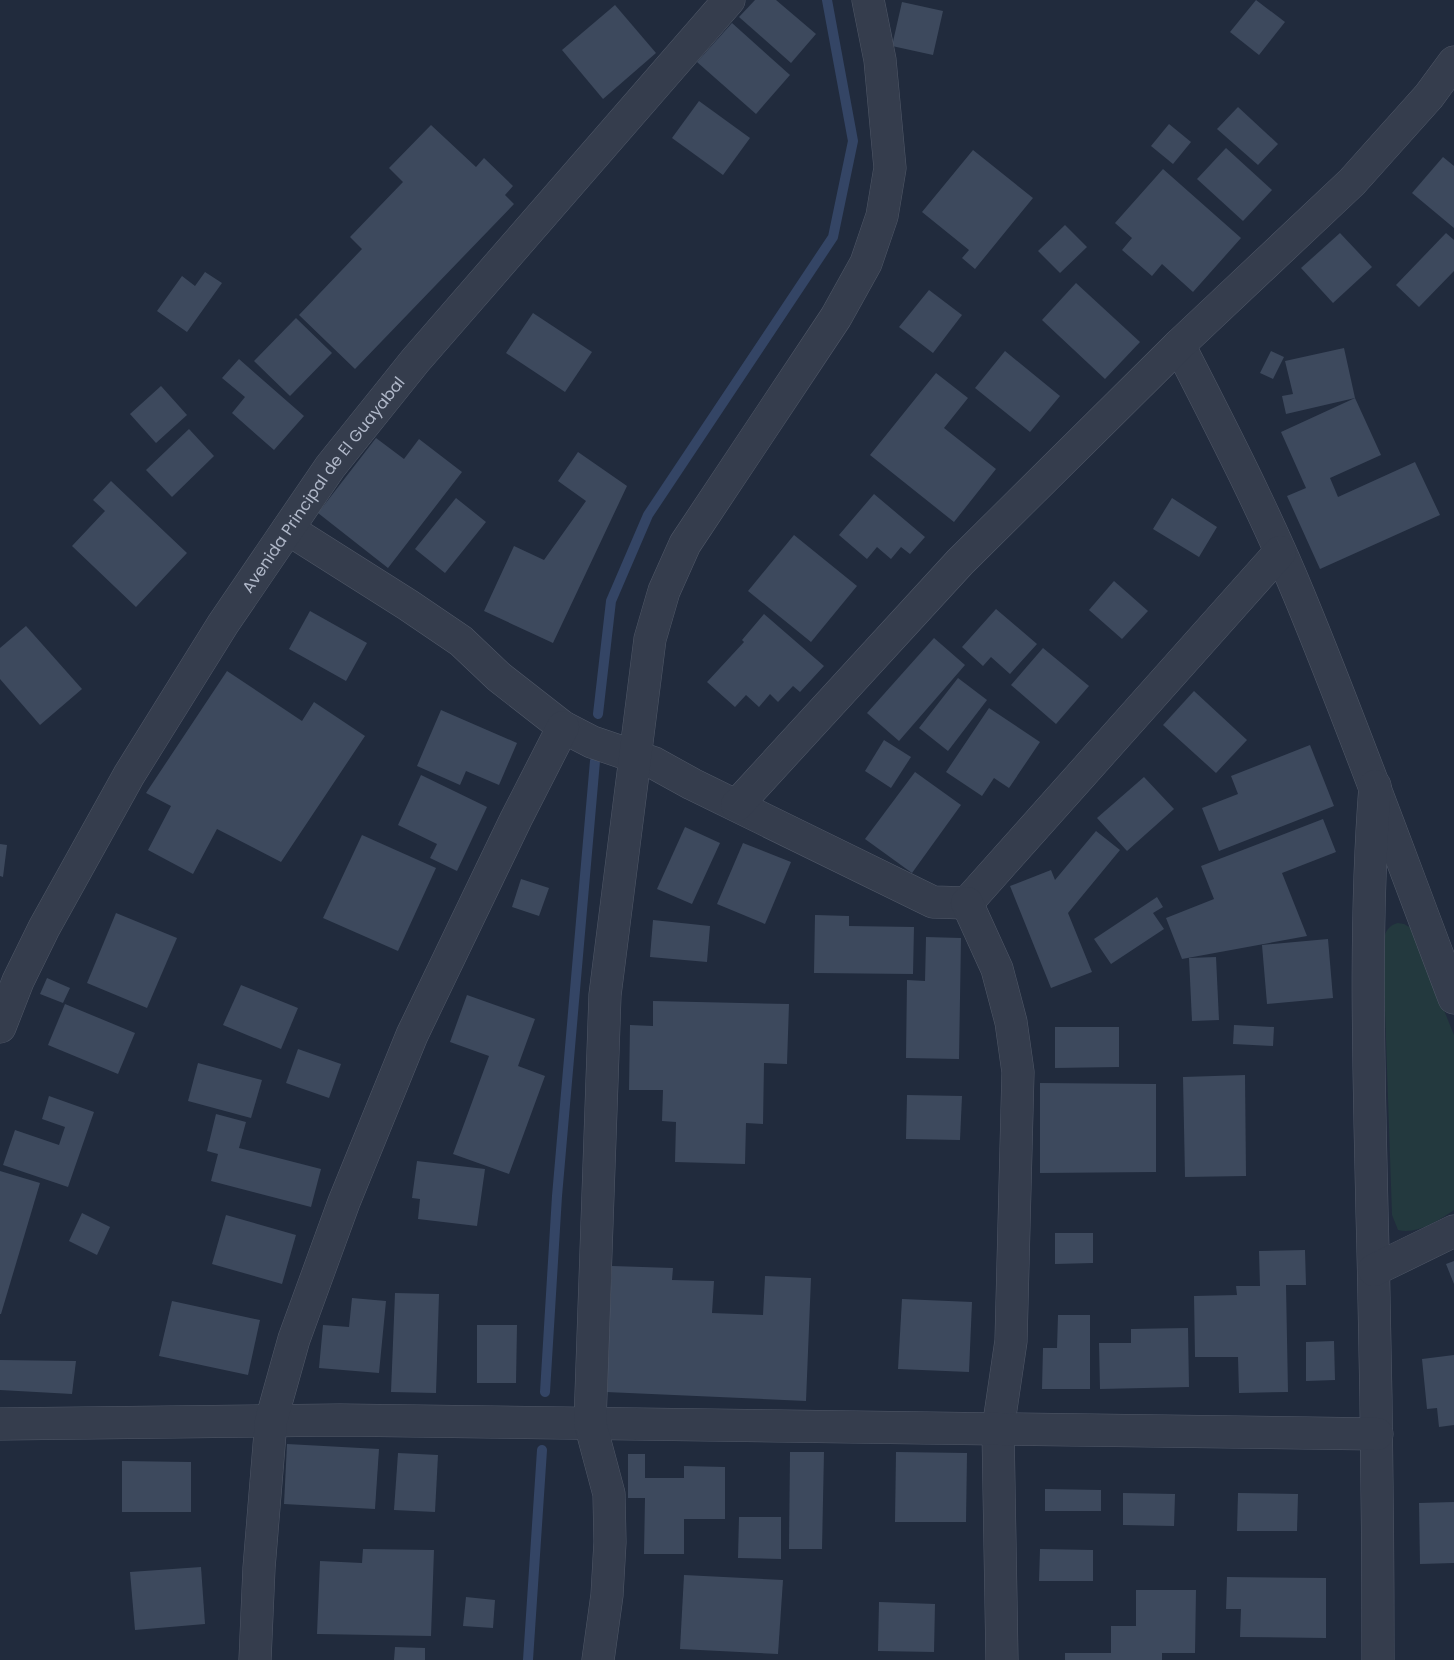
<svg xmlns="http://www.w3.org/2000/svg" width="1454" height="1660" font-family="Poppins,sans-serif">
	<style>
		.green { fill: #23393e }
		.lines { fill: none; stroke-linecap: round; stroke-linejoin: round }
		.stream { stroke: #344565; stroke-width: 10 }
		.building { fill: #3d495d }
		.street-casing { stroke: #505868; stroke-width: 33 }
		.street { stroke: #353d4d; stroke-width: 32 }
		.labels { text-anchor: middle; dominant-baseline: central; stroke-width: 5; stroke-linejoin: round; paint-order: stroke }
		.street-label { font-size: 16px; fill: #b0b8c9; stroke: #1a2232 }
	</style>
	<rect width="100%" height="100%" fill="#212b3d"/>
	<path class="green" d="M1398,923L1404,924L1411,928L1454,1035V1210C1439,1220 1417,1235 1398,1230L1392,1215L1383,952C1384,939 1383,927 1398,923Z"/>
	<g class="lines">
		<g class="stream">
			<polyline points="598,714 611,601 648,515 833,237 853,141 827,0"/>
			<polyline points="545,1392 557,1196 595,761"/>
			<polyline points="528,1660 542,1450"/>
		</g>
	</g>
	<g class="building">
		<polygon points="755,0 776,0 816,34 791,63 739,17"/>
		<polygon points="1256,0 1285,22 1259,55 1230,32"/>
		<polygon points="902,2 943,11 933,55 892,46"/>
		<polygon points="615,5 656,53 603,99 562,50"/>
		<polygon points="732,23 790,75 756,114 697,62"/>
		<polygon points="699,101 750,138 723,175 672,138"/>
		<polygon points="1238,107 1278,144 1258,165 1217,129"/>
		<polygon points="1169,124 1191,142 1173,164 1151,146"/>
		<polygon points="431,125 476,167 484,158 513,186 505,195 514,204 355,369 299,315 362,249 350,237 403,182 389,168"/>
		<polygon points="1226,148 1272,190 1243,221 1197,179"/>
		<polygon points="973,150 1033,198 975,269 962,258 969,250 922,212"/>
		<polygon points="1443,157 1454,166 1454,228 1412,193"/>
		<polygon points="1163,169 1241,238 1193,292 1162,264 1152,276 1122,250 1132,238 1115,223"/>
		<polygon points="1065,225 1087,247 1060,273 1038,251"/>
		<polygon points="1340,233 1372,267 1333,303 1301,268"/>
		<polygon points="1446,233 1454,240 1454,271 1419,307 1396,285"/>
		<polygon points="205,272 222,283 187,332 157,311 182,276 195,286"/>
		<polygon points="1076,283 1140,342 1105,379 1042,320"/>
		<polygon points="929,290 962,315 933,353 899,327"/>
		<polygon points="533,313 592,352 565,392 506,353"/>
		<polygon points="296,318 332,353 290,396 254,361"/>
		<polygon points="1344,348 1355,398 1381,455 1330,478 1338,497 1415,462 1440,515 1320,569 1287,496 1306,488 1281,432 1355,398 1286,414 1282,396 1293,394 1285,361"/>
		<polygon points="1005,351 1060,396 1030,432 975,388"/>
		<polygon points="1271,351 1284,357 1273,379 1260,373"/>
		<polygon points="239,359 304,416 274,450 232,413 245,397 222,378"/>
		<polygon points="936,373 968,398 944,428 996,469 954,522 870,455"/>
		<polygon points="161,386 187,415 156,443 130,414"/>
		<polygon points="189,429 214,456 172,497 146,470"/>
		<polygon points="376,438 404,459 419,439 462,472 388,568 318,513"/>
		<polygon points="578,452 627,486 553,643 484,611 514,546 544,560 586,501 558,481"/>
		<polygon points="111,481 187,553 136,607 72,546 105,511 93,500"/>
		<polygon points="874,494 925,537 910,554 901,547 891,559 877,547 867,559 839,535"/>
		<polygon points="456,498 486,522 445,573 415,549"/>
		<polygon points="1172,498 1217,527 1199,557 1153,529"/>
		<polygon points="794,535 857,586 811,642 748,591"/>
		<polygon points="1114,581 1148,611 1122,639 1089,610"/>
		<polygon points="996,609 1037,644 1010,674 991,657 983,666 962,647"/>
		<polygon points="310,611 367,643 346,681 289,649"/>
		<polygon points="764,614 824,666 800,692 793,686 778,702 770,694 759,707 746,695 735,707 707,682 744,642 742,640"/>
		<polygon points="26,626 82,689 40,725 0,679 0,648"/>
		<polygon points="934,638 965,665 899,741 867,713"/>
		<polygon points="1043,648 1089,686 1056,724 1011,685"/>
		<polygon points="227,671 302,721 314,702 365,736 281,862 217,829 193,874 148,850 171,806 146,793"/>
		<polygon points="958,678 987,700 948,751 919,728"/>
		<polygon points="1194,691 1247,740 1216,773 1163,725"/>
		<polygon points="989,708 1040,742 1009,788 994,778 982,796 946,772"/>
		<polygon points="441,710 517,743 499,785 466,771 460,785 417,766"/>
		<polygon points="884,740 911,757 891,788 865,771"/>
		<polygon points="1310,745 1334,806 1219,851 1202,808 1238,794 1231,776"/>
		<polygon points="915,772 961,805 912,873 865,839"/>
		<polygon points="421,775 487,807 457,871 430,858 437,844 398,825"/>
		<polygon points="1144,777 1174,809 1127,851 1097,818"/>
		<polygon points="1323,819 1336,852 1282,873 1307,936 1182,959 1166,918 1214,899 1201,866"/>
		<polygon points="685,827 720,843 692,904 657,889"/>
		<polygon points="1096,831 1120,850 1068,913 1092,972 1051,988 1010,886 1051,870 1055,880"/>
		<polygon points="362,835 436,868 398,951 323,918"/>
		<polygon points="743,843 791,862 765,924 717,904"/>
		<polygon points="0,844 7,845 3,877 0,876"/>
		<polygon points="521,879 549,888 539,916 512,907"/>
		<polygon points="1157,897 1163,907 1153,913 1164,929 1111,964 1094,939"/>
		<polygon points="116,913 177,938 147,1008 87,983"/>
		<polygon points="815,915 849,916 849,926 914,927 913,974 814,973"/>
		<polygon points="653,920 710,926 707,962 650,957"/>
		<polygon points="926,937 961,938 959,1059 906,1058 907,980 925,981"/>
		<polygon points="1328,939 1333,998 1267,1004 1262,945"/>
		<polygon points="1216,957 1219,1020 1192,1021 1189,958"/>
		<polygon points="47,978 70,988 63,1003 40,994"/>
		<polygon points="241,985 298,1008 281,1049 223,1025"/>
		<polygon points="467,995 535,1019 518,1066 545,1076 509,1174 453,1154 489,1056 450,1042"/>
		<polygon points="653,1001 789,1004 787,1064 764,1063 763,1124 746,1123 745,1164 675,1162 676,1122 662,1121 663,1090 629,1090 630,1025 653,1026"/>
		<polygon points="65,1004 135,1033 118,1074 48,1045"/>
		<polygon points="1234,1025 1274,1027 1273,1046 1233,1044"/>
		<polygon points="1055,1027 1119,1027 1119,1067 1055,1068"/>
		<polygon points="298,1049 341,1064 329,1098 286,1083"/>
		<polygon points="198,1063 262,1080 251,1118 188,1101"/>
		<polygon points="1245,1075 1246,1176 1185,1177 1183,1077"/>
		<polygon points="1040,1083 1156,1084 1156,1172 1040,1173"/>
		<polygon points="907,1095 962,1096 960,1140 906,1139"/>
		<polygon points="49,1096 94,1112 68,1187 3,1165 15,1130 59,1145 65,1127 42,1119"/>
		<polygon points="216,1114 246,1122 239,1148 321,1169 311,1207 211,1181 218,1154 207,1151"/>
		<polygon points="417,1161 485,1169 477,1226 418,1219 420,1199 412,1198"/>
		<polygon points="0,1171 40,1183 1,1314 0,1314"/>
		<polygon points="82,1213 110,1227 97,1255 69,1241"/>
		<polygon points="226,1215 296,1235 282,1284 212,1264"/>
		<polygon points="1055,1233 1093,1233 1093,1263 1055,1264"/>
		<polygon points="1305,1250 1306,1285 1286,1285 1288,1392 1239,1393 1238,1357 1195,1357 1194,1296 1237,1295 1236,1286 1260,1286 1259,1251"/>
		<polygon points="1454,1261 1454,1284 1446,1264"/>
		<polygon points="612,1266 673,1268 672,1280 714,1281 712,1313 763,1315 765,1276 811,1278 806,1401 606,1392"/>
		<polygon points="395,1293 439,1294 436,1393 391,1392"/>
		<polygon points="352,1298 386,1301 379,1373 319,1368 323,1325 349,1327"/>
		<polygon points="902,1299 972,1302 969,1372 898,1369"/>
		<polygon points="172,1301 260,1320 248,1375 159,1356"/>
		<polygon points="1058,1315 1090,1315 1090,1389 1042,1389 1043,1348 1057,1348"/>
		<polygon points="477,1325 517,1325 516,1383 477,1383"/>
		<polygon points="1188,1328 1189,1387 1100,1389 1099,1343 1131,1343 1131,1329"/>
		<polygon points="1334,1341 1335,1380 1306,1381 1306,1342"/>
		<polygon points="1454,1355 1454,1425 1439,1427 1437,1408 1427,1409 1422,1359"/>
		<polygon points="0,1360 76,1361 72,1394 0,1390"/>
		<polygon points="287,1444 379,1449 375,1509 284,1504"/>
		<polygon points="790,1452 824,1452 822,1549 789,1549"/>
		<polygon points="896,1452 967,1453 966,1522 895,1522"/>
		<polygon points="398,1453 438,1455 435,1512 394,1510"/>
		<polygon points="628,1454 645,1454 645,1478 684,1478 684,1466 725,1467 725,1519 684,1519 684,1554 644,1554 645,1498 628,1498"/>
		<polygon points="122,1461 191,1462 191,1512 122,1512"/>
		<polygon points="1045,1489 1101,1490 1101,1511 1045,1511"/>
		<polygon points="1123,1493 1175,1494 1174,1526 1123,1525"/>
		<polygon points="1238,1493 1298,1494 1297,1531 1237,1531"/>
		<polygon points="1454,1502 1454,1563 1420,1564 1419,1503"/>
		<polygon points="739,1517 781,1517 781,1559 738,1558"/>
		<polygon points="363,1549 434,1550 431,1636 317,1634 320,1561 362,1563"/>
		<polygon points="1040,1549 1093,1550 1093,1581 1039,1581"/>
		<polygon points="201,1567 205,1624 135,1630 130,1572"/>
		<polygon points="684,1575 783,1580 778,1654 680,1649"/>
		<polygon points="1227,1577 1326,1578 1326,1638 1240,1637 1241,1609 1226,1609"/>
		<polygon points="1136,1590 1196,1590 1195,1653 1162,1653 1162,1660 1065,1660 1065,1653 1111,1653 1111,1626 1136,1626"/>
		<polygon points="466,1597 495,1600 493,1628 463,1626"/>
		<polygon points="879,1602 935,1604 934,1652 878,1651"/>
		<polygon points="395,1647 425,1648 425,1660 394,1660"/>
	</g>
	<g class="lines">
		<defs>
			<g id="street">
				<path d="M1179,345C1221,427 1264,510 1299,595C1354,728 1403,864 1454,998"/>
				<polyline points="288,529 408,605 461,641 499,677 563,727 592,742 654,763 692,784 933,902 967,903 1280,552"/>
				<path d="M1375,786C1364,928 1369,1070 1372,1212C1376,1361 1378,1511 1378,1660"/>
				<polyline points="737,805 960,562 1179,345 1352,182 1429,96 1454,62"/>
				<polyline points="967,903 997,969 1011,1022 1018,1072 1011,1341 998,1429 1002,1660"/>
				<path id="s1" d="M0,1027L18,981L44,928L129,775L223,624L330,467L415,361L729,0"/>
				<polyline points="1374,1270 1454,1231"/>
				<polyline points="0,1424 340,1420 1377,1434"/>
				<polyline points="255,1660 259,1568 271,1421 294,1339 344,1202 412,1035 516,819 563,727"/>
				<polyline points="598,1660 607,1595 610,1542 609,1494 590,1423 605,995 650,639 664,591 685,544 836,317 866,263 882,216 890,168 880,60 868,0"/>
			</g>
		</defs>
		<use href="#street" class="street-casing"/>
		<use href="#street" class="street"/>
	</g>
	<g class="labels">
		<g class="street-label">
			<text stroke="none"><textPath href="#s1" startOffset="633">Avenida Principal de El Guayabal</textPath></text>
		</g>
	</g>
</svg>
